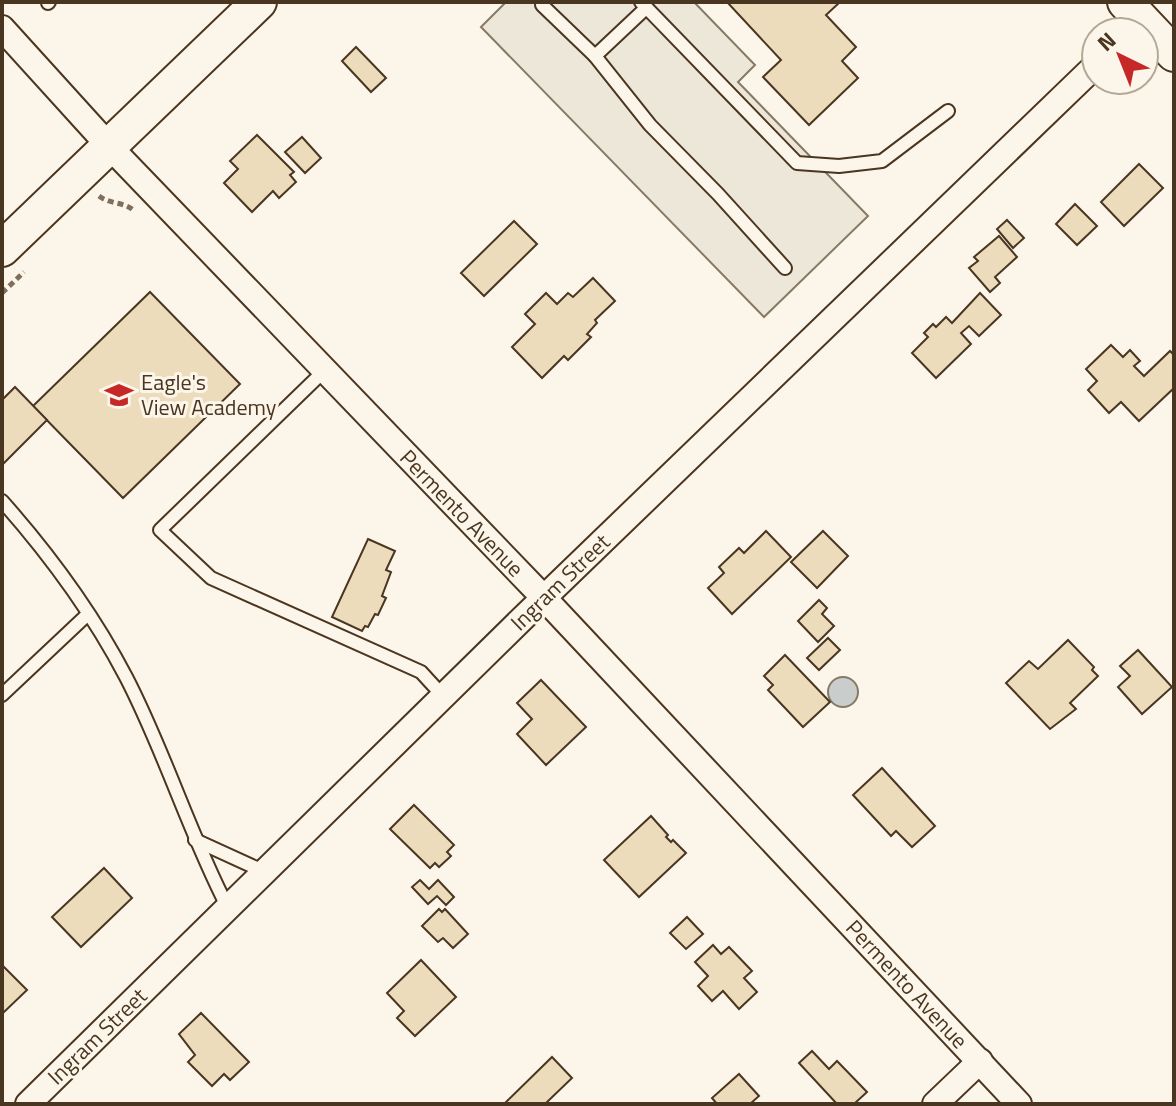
<svg xmlns="http://www.w3.org/2000/svg" width="1176" height="1106" font-family="'Titillium Web',sans-serif">
	<style>
		.parking { fill: #ede7d9; stroke: #887966; stroke-width: 2 }
		.water { fill: #c9cecd; stroke: #887966; stroke-width: 2 }
		.building { fill: #ecdcbc; stroke: #4a3520; stroke-width: 2 }
		.lines { fill: none; stroke-linecap: round; stroke-linejoin: round }
		.lane-casing { stroke: #4a3520; stroke-width: 16 }
		.street-casing { stroke: #4a3520; stroke-width: 28 }
		.secondary-casing { stroke: #4a3520; stroke-width: 38 }
		.path { stroke: #7f6f5c; stroke-width: 5; stroke-dasharray: 6 4; stroke-linecap: butt }
		.lane { stroke: #fbf6e9; stroke-width: 12 }
		.street { stroke: #fbf6e9; stroke-width: 24 }
		.secondary { stroke: #fbf6e9; stroke-width: 34 }
		.labels { text-anchor: middle; dominant-baseline: central; stroke-width: 6; stroke-linejoin: round; paint-order: stroke }
		.poi-label { font-size: 22px; fill: #4a3520; stroke: #fbf6e9; text-anchor: start }
		.street-label { font-size: 22px; fill: #4a3520; stroke: #fbf6e9 }
	</style>
	<rect width="100%" height="100%" fill="#fbf6e9"/>
	<polygon class="parking" points="506,2 694,2 755,65 738,82 868,216 764,317 481,27"/>
	<circle class="water" cx="843" cy="692" r="15"/>
	<g class="building">
		<polygon points="727,2 840,2 826,15 856,47 842,61 858,78 809,125 763,77 781,60"/>
		<polygon points="356,47 386,78 371,92 342,61"/>
		<polygon points="257,135 294,172 290,175 296,182 279,198 273,191 252,212 224,183 238,169 230,161"/>
		<polygon points="302,137 321,158 305,173 285,152"/>
		<polygon points="1139,164 1163,188 1124,226 1101,202"/>
		<polygon points="1075,204 1097,226 1077,245 1056,224"/>
		<polygon points="1007,220 1024,238 1013,248 997,229"/>
		<polygon points="514,221 537,244 484,296 461,273"/>
		<polygon points="999,236 1017,257 995,277 1000,283 990,292 969,268 978,261 974,257"/>
		<polygon points="593,278 615,301 595,320 597,323 587,334 591,337 568,360 564,356 542,378 512,347 535,324 525,314 546,293 557,304 568,293 573,297"/>
		<polygon points="150,292 240,384 123,498 33,406"/>
		<polygon points="980,293 1001,315 979,336 969,326 961,333 971,344 936,378 912,353 928,337 924,333 933,324 936,327 946,317 952,323"/>
		<polygon points="1111,345 1123,357 1130,350 1140,361 1134,366 1144,376 1170,351 1174,355 1174,388 1139,421 1121,402 1109,413 1088,390 1097,381 1086,369"/>
		<polygon points="15,387 47,420 2,465 2,400"/>
		<polygon points="766,531 791,557 732,614 708,588 724,573 719,567 739,548 744,553"/>
		<polygon points="823,531 848,556 817,588 791,562"/>
		<polygon points="368,539 395,551 386,570 391,572 382,596 386,598 378,615 375,614 368,627 365,626 362,631 332,617"/>
		<polygon points="819,600 827,608 822,614 834,626 818,642 798,621"/>
		<polygon points="828,638 840,650 819,670 807,658"/>
		<polygon points="1068,640 1094,667 1092,670 1098,676 1070,703 1076,709 1050,729 1006,683 1029,661 1038,669"/>
		<polygon points="1138,650 1172,687 1142,714 1118,687 1130,676 1120,666"/>
		<polygon points="785,655 830,702 803,727 768,690 773,685 764,676"/>
		<polygon points="541,680 586,727 546,765 517,734 532,719 517,703"/>
		<polygon points="882,768 935,826 912,847 896,831 891,836 853,795"/>
		<polygon points="414,805 454,845 447,852 451,856 439,867 435,863 430,868 390,829"/>
		<polygon points="651,816 668,835 666,837 671,842 673,840 686,853 639,897 604,860"/>
		<polygon points="104,868 132,898 81,947 52,917"/>
		<polygon points="420,880 429,889 438,880 454,897 446,905 437,896 428,904 412,887"/>
		<polygon points="439,909 442,912 445,909 468,934 453,948 443,938 438,942 422,926"/>
		<polygon points="687,917 703,934 686,949 670,933"/>
		<polygon points="713,945 721,954 729,947 752,971 744,978 757,992 739,1009 723,991 712,1001 698,986 708,976 695,962"/>
		<polygon points="421,960 456,997 415,1036 397,1018 404,1011 387,993"/>
		<polygon points="2,965 27,990 2,1014"/>
		<polygon points="201,1013 249,1062 230,1080 224,1074 212,1086 188,1062 195,1055 179,1034"/>
		<polygon points="812,1051 829,1069 837,1061 867,1092 854,1104 837,1104 799,1063"/>
		<polygon points="552,1057 572,1078 545,1104 504,1104"/>
		<polygon points="739,1074 759,1096 750,1104 717,1104 712,1098"/>
	</g>
	<g class="lines">
		<defs>
			<g id="lane">
				<polyline points="641,2 797,163 839,166 882,161 948,111"/>
				<polyline points="48,3 49,2"/>
				<polyline points="542,5 595,56"/>
				<polyline points="646,8 595,56 650,125 718,194 785,268"/>
				<polyline points="325,370 160,530 211,578 421,672 443,696"/>
				<path d="M2,501C49,554 93,614 126,677C165,752 189,833 228,908"/>
				<polyline points="2,695 88,614"/>
				<polyline points="195,840 265,872"/>
			</g>
			<g id="street">
				<polyline points="2,28 109,146 544,598 1019,1104"/>
				<polyline points="28,1104 526,615 1096,65"/>
				<polyline points="935,1104 980,1061"/>
			</g>
			<g id="secondary">
				<polyline points="1125,2 1174,54"/>
				<polyline points="2,249 259,2"/>
			</g>
		</defs>
		<use href="#lane" class="lane-casing"/>
		<use href="#street" class="street-casing"/>
		<use href="#secondary" class="secondary-casing"/>
		<g class="path">
			<path d="M99,196C109,204 124,202 133,210"/>
			<polyline points="2,293 24,272"/>
		</g>
		<use href="#lane" class="lane"/>
		<use href="#street" class="street"/>
		<use href="#secondary" class="secondary"/>
	</g>
	<defs>
		<symbol id="school-bare" viewBox="-9 -9 18 18"><path d="M0-5L7-2L0 1L-7-2ZM-4 1L0 2.5L4 1V4Q0 6-4 4Z" fill="#c62828" stroke="#fbf6e9" stroke-width="2.5" paint-order="stroke"/></symbol>
	</defs>
	<g fill-rule="evenodd">
		<use href="#school-bare" x="99" y="375" width="40" height="40"/>
	</g>
	<g class="labels">
		<g class="poi-label">
			<text x="141" y="382">Eagle's<tspan x="141" dy="25">View Academy</tspan></text>
		</g>
		<g class="street-label">
			<text transform="translate(462 513) rotate(46)">Permento Avenue</text>
			<text transform="translate(560 582) rotate(-44)">Ingram Street</text>
			<text transform="translate(907 984) rotate(47)">Permento Avenue</text>
			<text transform="translate(97 1036) rotate(-44)">Ingram Street</text>
		</g>
	</g>
	<rect width="1176" height="1106" fill="none" stroke="#4a3520" stroke-width="8"/>
	<g transform="translate(1120 56) rotate(317)"><circle r="38" fill="#fbf6e9" stroke="#b4a999" stroke-width="2"/>
	<path d="M0-6L14 30L0 20L-14 30Z" fill="#c62828"/>
	<text y="-12" font-size="22" font-weight="bold" text-anchor="middle" fill="#4a3520">N</text>
	</g>
</svg>
